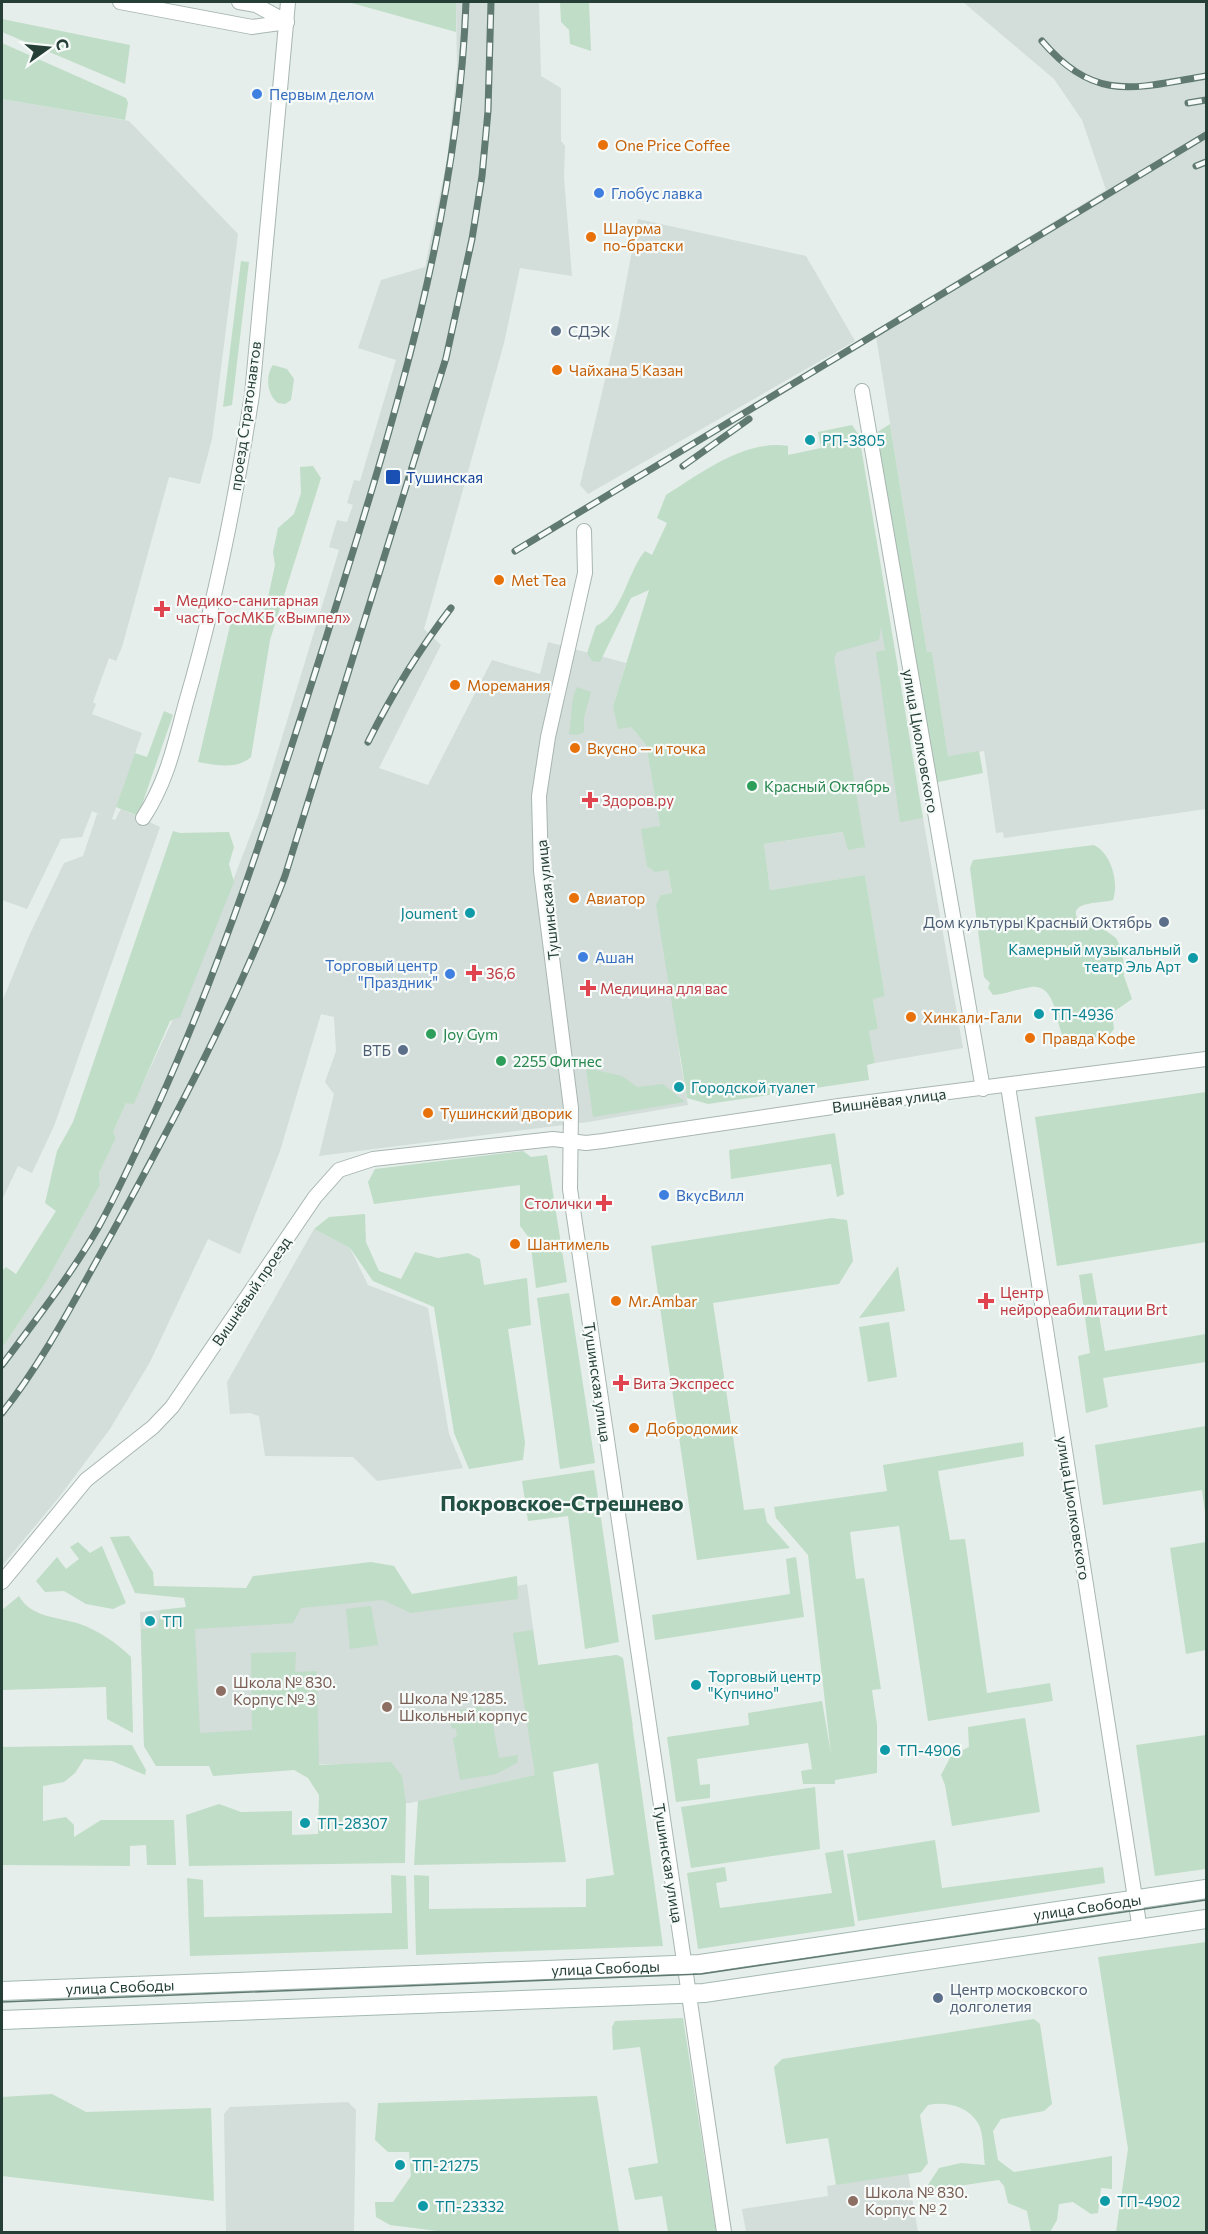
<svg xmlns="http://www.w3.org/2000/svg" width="1208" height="2234" font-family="Commissioner,sans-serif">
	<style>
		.built { fill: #d3ddd9 }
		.green { fill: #c0ddc7 }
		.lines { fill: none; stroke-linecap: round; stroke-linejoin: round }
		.minor-casing { stroke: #a8b6b1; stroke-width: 16 }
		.secondary-casing { stroke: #a4b9b1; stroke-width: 20 }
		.minor { stroke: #fff; stroke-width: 14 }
		.secondary { stroke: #fff; stroke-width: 18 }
		.tram { stroke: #607a72; stroke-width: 1.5 }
		.rail-casing { stroke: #607a72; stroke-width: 7 }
		.rail { stroke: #f6faf8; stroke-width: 4.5; stroke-dasharray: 14; stroke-linecap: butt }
		.shop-dot { fill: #3f7fe0; stroke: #f6faf8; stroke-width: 2 }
		.food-dot { fill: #e8710a; stroke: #f6faf8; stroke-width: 2 }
		.service-dot { fill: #5c6f8a; stroke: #f6faf8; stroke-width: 2 }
		.culture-dot { fill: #0f9aa8; stroke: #f6faf8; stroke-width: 2 }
		.transit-dot { fill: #1a4fb4; stroke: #f6faf8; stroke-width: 2 }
		.health-dot { fill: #e0444e; stroke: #f6faf8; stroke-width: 2 }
		.leisure-dot { fill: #2e9e5b; stroke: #f6faf8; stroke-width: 2 }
		.education-dot { fill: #8d6e63; stroke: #f6faf8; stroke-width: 2 }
		.labels { text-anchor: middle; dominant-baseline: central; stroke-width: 4.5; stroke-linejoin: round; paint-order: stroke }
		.shop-label { font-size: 15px; fill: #366cbe; stroke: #f6faf8; text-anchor: start }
		.food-label { font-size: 15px; fill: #c56008; stroke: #f6faf8; text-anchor: start }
		.service-label { font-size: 15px; fill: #4e5e75; stroke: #f6faf8; text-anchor: start }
		.street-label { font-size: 15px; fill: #253f37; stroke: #f6faf8 }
		.culture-label { font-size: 15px; fill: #0d838f; stroke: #f6faf8; text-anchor: start }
		.transit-label { font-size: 15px; fill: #164399; stroke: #f6faf8; text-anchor: start }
		.health-label { font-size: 15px; fill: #be3a42; stroke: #f6faf8; text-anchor: start }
		.leisure-label { font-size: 15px; fill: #27864d; stroke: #f6faf8; text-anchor: start }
		.education-label { font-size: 15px; fill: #785e54; stroke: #f6faf8; text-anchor: start }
		.district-label { font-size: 21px; font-weight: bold; fill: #225043; stroke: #f6faf8 }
	</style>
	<rect width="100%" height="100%" fill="#e5eeea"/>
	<g class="built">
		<polygon points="456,2 539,2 541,76 561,88 561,141 565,146 564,178 572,276 520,268 504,343 424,629 441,645 379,768 428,785 492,660 540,674 548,642 626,663 613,706 646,745 660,826 641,830 668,870 672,893 661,895 680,1059 688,1105 588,1122 319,1156 334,1094 325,1082 336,1051 334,1017 321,1014 280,1151 240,1254 208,1239 150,1362 110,1429 60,1496 2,1566 2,1348 46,1282 100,1185 99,1173 116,1138 113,1132 126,1103 134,1103 212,935 259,813 339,550 329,547 337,520 347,522 353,505 347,503 354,480 360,481 396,360 358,348 381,280 425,267 447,160 457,67"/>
		<polygon points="963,2 1206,2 1206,809 1004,838 1003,832 996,833 984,751 948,756 932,652 927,652 875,330 1106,190 1082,120 1054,79"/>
		<polygon points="2,99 129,121 238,234 212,439 200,484 169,477 122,647 116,661 109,658 93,702 96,704 92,714 142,733 112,819 115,820 121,809 160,827 54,1126 32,1173 18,1166 2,1200 2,1002 29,936 64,863 83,856 97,814 101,815 92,811 82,837 61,839 27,909 2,900"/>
		<polygon points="638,219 806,256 855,341 588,494 580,485 618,325"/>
		<polygon points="881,624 901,726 923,818 963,1048 875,1063 869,1031 878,1029 873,998 885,996 865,875 770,890 764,844 858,830 827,633"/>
		<polygon points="314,1229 350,1248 368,1285 428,1308 449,1434 463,1468 377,1481 353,1457 265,1456 259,1416 250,1413 230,1414 227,1382"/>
		<polygon points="527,1584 538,1665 617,1655 623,1658 633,1726 553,1771 410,1803 360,1804 359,1764 156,1766 144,1746 140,1612 391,1588 412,1606"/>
		<polygon points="348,2102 356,2110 354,2232 226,2232 224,2114 230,2107"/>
		<polygon points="908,2173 918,2232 746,2232 742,2209 828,2196 827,2186"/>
	</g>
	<g class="green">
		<polygon points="348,2 456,2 456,32"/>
		<polygon points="560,2 589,2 591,51 570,44 569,30 561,22"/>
		<polygon points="2,19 130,45 125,84 2,32"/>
		<polygon points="2,43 126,98 128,103 125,120 2,99"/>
		<polygon points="241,261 249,262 232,405 223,407"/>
		<path d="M273,365L287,369L294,379L291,400L285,404L278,403C267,395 265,376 273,365Z"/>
		<polygon points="890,424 927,652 932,652 948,756 979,751 983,773 933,783 873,435"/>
		<path d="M852,425L859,435L923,818L900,822L876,652L885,650L881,627L879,640L837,652L834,658L865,847L848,850L843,832L764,844L770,890L865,875L885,996L873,999L878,1029L869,1031L875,1063L867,1065L869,1080L708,1104L687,1098L656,905L661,895L672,893L668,870L655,872L647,866L641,829L660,826L646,745L631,727L618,729L613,706L649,590L631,598L600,662L592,661L587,653L596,626C623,614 627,572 645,551L652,555L667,523L657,518L666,495C700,474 745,439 788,446V455L821,448L818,432Z"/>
		<path d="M313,466L321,478L270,640L251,757C237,770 215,765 198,762L231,621L244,615H256L266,607L275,565L273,552L278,528L294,514L301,493L300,467Z"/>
		<path d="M577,687L591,692L584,718V732L577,735L569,734C572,719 570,700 577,687Z"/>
		<polygon points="164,711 173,715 138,816 116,807 135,753 147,757"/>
		<polygon points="173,831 180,833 229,832 234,847 229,864 234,882 180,1017 170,1021 134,1104 126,1103 113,1132 116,1138 99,1173 100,1185 46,1282 2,1348 2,1271 6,1267 16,1274 56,1211 45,1203 57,1151 73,1122"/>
		<path d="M1094,845C1112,854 1119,883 1113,900C1101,904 1058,900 1084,927L1102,928L1116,938L1123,952L1124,976L1132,999L1112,1013L1114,1029L1109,1035L1066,1043C1055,1029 1059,984 1031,987C1018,989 1006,994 993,995L988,988L990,983L984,977L970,868L973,860Z"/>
		<polygon points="586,1068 622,1076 637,1087 663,1084 685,1102 593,1117"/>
		<polygon points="1206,1092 1206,1242 1057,1266 1035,1117"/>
		<polygon points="835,1133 844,1194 837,1197 831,1164 731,1179 729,1150"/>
		<polygon points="523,1151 531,1157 547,1155 567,1282 536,1288 530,1239 520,1226 520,1185 374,1204 368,1182 375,1169"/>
		<polygon points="365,1214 366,1242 379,1271 401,1279 415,1252 438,1258 468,1253 480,1259 484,1285 527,1278 531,1325 508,1329 525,1442 523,1460 469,1469 454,1433 434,1307 373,1281 350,1248 314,1229 329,1217"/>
		<polygon points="832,1218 847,1220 853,1261 839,1284 713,1303 744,1510 764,1508 767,1522 790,1548 697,1560 651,1246"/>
		<polygon points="898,1266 905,1311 859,1318"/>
		<polygon points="1092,1273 1105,1351 1206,1334 1206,1362 1103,1378 1108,1407 1086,1413 1078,1356 1090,1353 1079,1275"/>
		<polygon points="569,1293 595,1463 560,1469 537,1298"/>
		<polygon points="889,1322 897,1377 868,1382 859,1327"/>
		<polygon points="1206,1426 1206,1519 1202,1490 1103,1505 1095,1445"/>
		<polygon points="1023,1442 1024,1456 938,1471 950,1540 965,1539 987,1693 1050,1683 1053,1701 928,1721 899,1526 850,1532 856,1579 864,1578 881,1689 872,1690 877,1725 877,1773 835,1780 835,1784 803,1784 801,1771 812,1769 808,1743 697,1759 700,1785 710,1784 710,1798 676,1802 667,1737 749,1725 748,1713 822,1701 831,1754 808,1555 776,1518 774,1507 887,1491 883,1465"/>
		<polygon points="594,1470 619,1642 585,1649 568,1516 528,1521 522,1481"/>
		<polygon points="129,1536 153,1572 154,1586 246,1588 253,1576 371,1562 394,1566 412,1594 517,1576 518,1599 411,1613 383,1600 301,1608 293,1623 195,1629 200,1733 252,1730 251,1653 296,1652 295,1672 317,1671 319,1765 391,1762 402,1776 406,1803 405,1863 189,1866 186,1815 219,1804 241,1812 292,1811 292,1835 318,1834 319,1795 308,1778 294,1770 213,1776 209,1766 156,1766 144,1746 141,1629 158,1628 160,1610 186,1607 184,1598 135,1593 110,1537"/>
		<polygon points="78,1542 90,1553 102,1546 126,1603 113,1609 86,1604 64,1591 45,1592 36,1581 57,1557 66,1569 79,1559 70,1547"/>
		<polygon points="1206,1542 1206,1650 1186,1654 1170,1548"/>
		<polygon points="796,1557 804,1617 655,1640 652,1615 790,1594 786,1559"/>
		<path d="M19,1596C31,1618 59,1617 80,1624C99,1631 117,1643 131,1657L133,1733L107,1719L106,1687L2,1690V1610Z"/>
		<polygon points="371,1606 378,1645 350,1649 346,1609"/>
		<polygon points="533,1630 538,1665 617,1655 623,1658 663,1946 416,1955 414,1875 429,1876 429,1909 586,1907 586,1879 614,1875 598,1763 553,1772 566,1862 414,1865 418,1801 535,1775 513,1633"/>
		<polygon points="482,1706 482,1710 490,1708 499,1758 518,1755 517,1763 496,1774 460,1780 453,1738 457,1737 456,1728 452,1729 449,1712"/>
		<polygon points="1025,1718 1040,1812 952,1826 945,1785 941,1775 951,1756 969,1747 968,1727"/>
		<polygon points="1206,1735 1206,1869 1155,1876 1136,1745"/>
		<polygon points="132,1745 146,1770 145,1775 112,1761 84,1759 75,1773 64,1782 43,1786 43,1821 66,1817 74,1825 74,1837 101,1820 174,1820 176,1865 147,1865 146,1845 130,1846 130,1866 2,1865 2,1747"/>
		<polygon points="815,1787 820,1849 691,1868 681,1807"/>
		<polygon points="935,1840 942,1888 1103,1867 1105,1883 858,1921 847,1854"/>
		<polygon points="843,1850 855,1926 698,1949 687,1873 725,1867 727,1881 716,1883 720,1908 832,1893 825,1853"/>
		<polygon points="391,1875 406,1876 408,1949 190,1956 187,1878 203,1880 204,1917 392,1913"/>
		<polygon points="1206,1942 1206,2232 1116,2232 1128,2149 1098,1957"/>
		<polygon points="683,2018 716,2232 668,2232 662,2196 635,2200 628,2168 658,2163 640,2047 613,2050 612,2027 615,2021"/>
		<path d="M1034,2019L1040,2024L1052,2104L1044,2111L1001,2119L993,2131L998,2160L1014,2172L1112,2156V2189L1101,2188L1098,2213L1091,2214L1073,2202L1059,2204L1057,2220L1050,2232H1031L1027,2211L1008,2203L1004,2186L999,2180L924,2191L939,2168L961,2163L985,2165C983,2154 984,2133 978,2123C968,2106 946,2101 928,2105L920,2115L928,2163L921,2172L836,2185L828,2138L786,2144L774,2067L782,2059Z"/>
		<polygon points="52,2094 86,2112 211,2108 214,2201 2,2176 2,2097"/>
		<polygon points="597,2096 619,2232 445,2232 390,2225 376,2217 375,2202 393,2202 411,2176 409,2152 388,2152 375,2140 378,2103"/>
	</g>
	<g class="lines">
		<defs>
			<g id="minor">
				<polyline points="120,2 252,27 287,22"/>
				<polyline points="239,2 256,5 287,22"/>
				<polyline points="862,391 983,1089"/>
				<polyline points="584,531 585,573 548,737 539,796 541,871 571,1108 570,1189 724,2232"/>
				<path d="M143,818C168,780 175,742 187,699C216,600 236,497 252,395L288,2"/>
				<polyline points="1008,1086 1140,1930"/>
				<polyline points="2,1582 86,1480 153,1427 172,1407 315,1197 339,1170 373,1159 553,1139 586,1143 603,1141 839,1106 1206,1059"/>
			</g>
			<g id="secondary">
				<path id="s1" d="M2,1991L700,1964L1206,1889"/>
				<polyline points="2,2020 704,1993 1206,1919"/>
			</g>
		</defs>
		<use href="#minor" class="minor-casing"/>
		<use href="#secondary" class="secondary-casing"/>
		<use href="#minor" class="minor"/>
		<use href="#secondary" class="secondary"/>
		<polyline class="tram" points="2,2002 701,1974 1206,1900"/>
		<defs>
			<g id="rail">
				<path d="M1042,41C1095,103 1135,88 1206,76"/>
				<polyline points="1188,103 1206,100"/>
				<polyline points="1196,166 1206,162"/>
				<polyline points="683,466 749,419"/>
				<polyline points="515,551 1206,135"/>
				<path d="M368,742C392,694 418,651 451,608"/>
				<path d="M2,1365C35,1321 70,1276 98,1228C119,1190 137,1149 156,1109C226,956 276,796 327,635C392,427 458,221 466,2"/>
				<path d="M2,1413C45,1359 77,1295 111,1235C175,1118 238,1000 285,876L446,358L472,239L482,176L488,111L491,2"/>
			</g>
		</defs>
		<use href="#rail" class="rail-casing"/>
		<use href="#rail" class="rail"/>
	</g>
	<g class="shop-dot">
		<circle cx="257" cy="94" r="6"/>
		<circle cx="599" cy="193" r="6"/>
		<circle cx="583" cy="957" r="6"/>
		<circle cx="450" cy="974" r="6"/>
		<circle cx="664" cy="1195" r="6"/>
	</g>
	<g class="food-dot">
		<circle cx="603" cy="145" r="6"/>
		<circle cx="591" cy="237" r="6"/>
		<circle cx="557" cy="370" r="6"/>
		<circle cx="499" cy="580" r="6"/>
		<circle cx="455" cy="685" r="6"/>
		<circle cx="575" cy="748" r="6"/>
		<circle cx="574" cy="898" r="6"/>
		<circle cx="911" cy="1017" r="6"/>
		<circle cx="1030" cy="1038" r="6"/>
		<circle cx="428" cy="1113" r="6"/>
		<circle cx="515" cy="1244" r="6"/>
		<circle cx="616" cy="1301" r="6"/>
		<circle cx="634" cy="1428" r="6"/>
	</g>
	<g class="service-dot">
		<circle cx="556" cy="331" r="6"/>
		<circle cx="1164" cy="922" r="6"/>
		<circle cx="403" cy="1050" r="6"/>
		<circle cx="938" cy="1998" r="6"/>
	</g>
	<g class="culture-dot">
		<circle cx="810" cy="440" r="6"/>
		<circle cx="470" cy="913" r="6"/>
		<circle cx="1193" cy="958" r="6"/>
		<circle cx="1039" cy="1014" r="6"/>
		<circle cx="679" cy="1087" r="6"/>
		<circle cx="150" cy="1621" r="6"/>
		<circle cx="696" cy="1685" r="6"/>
		<circle cx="885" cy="1750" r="6"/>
		<circle cx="305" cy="1823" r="6"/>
		<circle cx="400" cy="2165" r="6"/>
		<circle cx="1105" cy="2201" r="6"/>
		<circle cx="423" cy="2206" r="6"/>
	</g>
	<rect class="transit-dot" x="385" y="469" width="16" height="16" rx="3"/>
	<g class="health-dot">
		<path d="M159 600h6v6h6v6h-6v6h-6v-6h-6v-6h6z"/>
		<path d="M587 791h6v6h6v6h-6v6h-6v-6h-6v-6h6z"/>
		<path d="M471 964h6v6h6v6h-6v6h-6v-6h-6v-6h6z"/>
		<path d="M585 979h6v6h6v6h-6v6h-6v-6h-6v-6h6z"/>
		<path d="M601 1194h6v6h6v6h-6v6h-6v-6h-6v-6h6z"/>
		<path d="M983 1292h6v6h6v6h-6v6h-6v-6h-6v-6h6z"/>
		<path d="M618 1374h6v6h6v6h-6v6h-6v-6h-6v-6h6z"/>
	</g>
	<g class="leisure-dot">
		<circle cx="752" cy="786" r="6"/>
		<circle cx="431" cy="1034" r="6"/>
		<circle cx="501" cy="1061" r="6"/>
	</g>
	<g class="education-dot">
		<circle cx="221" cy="1691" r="6"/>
		<circle cx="387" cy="1707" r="6"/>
		<circle cx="853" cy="2201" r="6"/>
	</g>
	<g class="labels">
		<g class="shop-label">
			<text x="269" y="94">Первым делом</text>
			<text x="611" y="193">Глобус лавка</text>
			<text x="595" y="957">Ашан</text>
			<text x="438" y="965" text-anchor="end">Торговый центр<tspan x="438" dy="17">"Праздник"</tspan></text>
			<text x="676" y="1195">ВкусВилл</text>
		</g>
		<g class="food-label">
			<text x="615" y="145">One Price Coffee</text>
			<text x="603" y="228">Шаурма<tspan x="603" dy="17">по-братски</tspan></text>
			<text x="569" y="370">Чайхана 5 Казан</text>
			<text x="511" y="580">Met Tea</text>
			<text x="467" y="685">Моремания</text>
			<text x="587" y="748">Вкусно — и точка</text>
			<text x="586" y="898">Авиатор</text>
			<text x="923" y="1017">Хинкали-Гали</text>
			<text x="1042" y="1038">Правда Кофе</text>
			<text x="440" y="1113">Тушинский дворик</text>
			<text x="527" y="1244">Шантимель</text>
			<text x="628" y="1301">Mr.Ambar</text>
			<text x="646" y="1428">Добродомик</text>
		</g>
		<g class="service-label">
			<text x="568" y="331">СДЭК</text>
			<text x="1152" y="922" text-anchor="end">Дом культуры Красный Октябрь</text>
			<text x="391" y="1050" text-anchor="end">ВТБ</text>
			<text x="950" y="1989">Центр московского<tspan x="950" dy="17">долголетия</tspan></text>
		</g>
		<g class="street-label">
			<text transform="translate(245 416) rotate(-82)">проезд Стратонавтов</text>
			<text transform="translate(921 741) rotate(80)">улица Циолковского</text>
			<text transform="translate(547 900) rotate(-96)">Тушинская улица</text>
			<text transform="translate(889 1100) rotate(-7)">Вишнёвая улица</text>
			<text transform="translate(251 1291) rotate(-56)">Вишнёвый проезд</text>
			<text transform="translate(598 1382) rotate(82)">Тушинская улица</text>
			<text transform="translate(1074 1508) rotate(81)">улица Циолковского</text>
			<text transform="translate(669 1863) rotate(81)">Тушинская улица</text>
			<text stroke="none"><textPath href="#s1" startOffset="1090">улица Свободы</textPath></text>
			<text stroke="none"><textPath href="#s1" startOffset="604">улица Свободы</textPath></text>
			<text stroke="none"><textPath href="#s1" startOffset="118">улица Свободы</textPath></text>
		</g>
		<g class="culture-label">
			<text x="822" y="440">РП-3805</text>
			<text x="458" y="913" text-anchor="end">Joument</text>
			<text x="1181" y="949" text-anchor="end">Камерный музыкальный<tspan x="1181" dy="17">театр Эль Арт</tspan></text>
			<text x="1051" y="1014">ТП-4936</text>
			<text x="691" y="1087">Городской туалет</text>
			<text x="162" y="1621">ТП</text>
			<text x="708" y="1676">Торговый центр<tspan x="708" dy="17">"Купчино"</tspan></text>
			<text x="897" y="1750">ТП-4906</text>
			<text x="317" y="1823">ТП-28307</text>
			<text x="412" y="2165">ТП-21275</text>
			<text x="1117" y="2201">ТП-4902</text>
			<text x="435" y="2206">ТП-23332</text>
		</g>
		<g class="transit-label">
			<text x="406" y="477">Тушинская</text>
		</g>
		<g class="health-label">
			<text x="176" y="600">Медико-санитарная<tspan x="176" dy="17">часть ГосМКБ «Вымпел»</tspan></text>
			<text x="602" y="800">Здоров.ру</text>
			<text x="486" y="973">36,6</text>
			<text x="600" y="988">Медицина для вас</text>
			<text x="592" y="1203" text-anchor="end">Столички</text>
			<text x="1000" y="1292">Центр<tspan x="1000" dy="17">нейрореабилитации Brt</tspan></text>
			<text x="633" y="1383">Вита Экспресс</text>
		</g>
		<g class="leisure-label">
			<text x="764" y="786">Красный Октябрь</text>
			<text x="443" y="1034">Joy Gym</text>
			<text x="513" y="1061">2255 Фитнес</text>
		</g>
		<g class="education-label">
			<text x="233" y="1682">Школа № 830.<tspan x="233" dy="17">Корпус № 3</tspan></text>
			<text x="399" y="1698">Школа № 1285.<tspan x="399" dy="17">Школьный корпус</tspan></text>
			<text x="865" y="2192">Школа № 830.<tspan x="865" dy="17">Корпус № 2</tspan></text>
		</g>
		<g class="district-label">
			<text x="562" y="1502">Покровское-Стрешнево</text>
		</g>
	</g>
	<rect width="1208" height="2234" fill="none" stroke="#253f37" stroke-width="6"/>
	<g transform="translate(48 48) rotate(75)" stroke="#f6faf8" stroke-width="4.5" paint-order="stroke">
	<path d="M0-4.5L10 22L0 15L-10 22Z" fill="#253f37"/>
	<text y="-9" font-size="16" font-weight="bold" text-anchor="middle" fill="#253f37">С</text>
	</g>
</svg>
